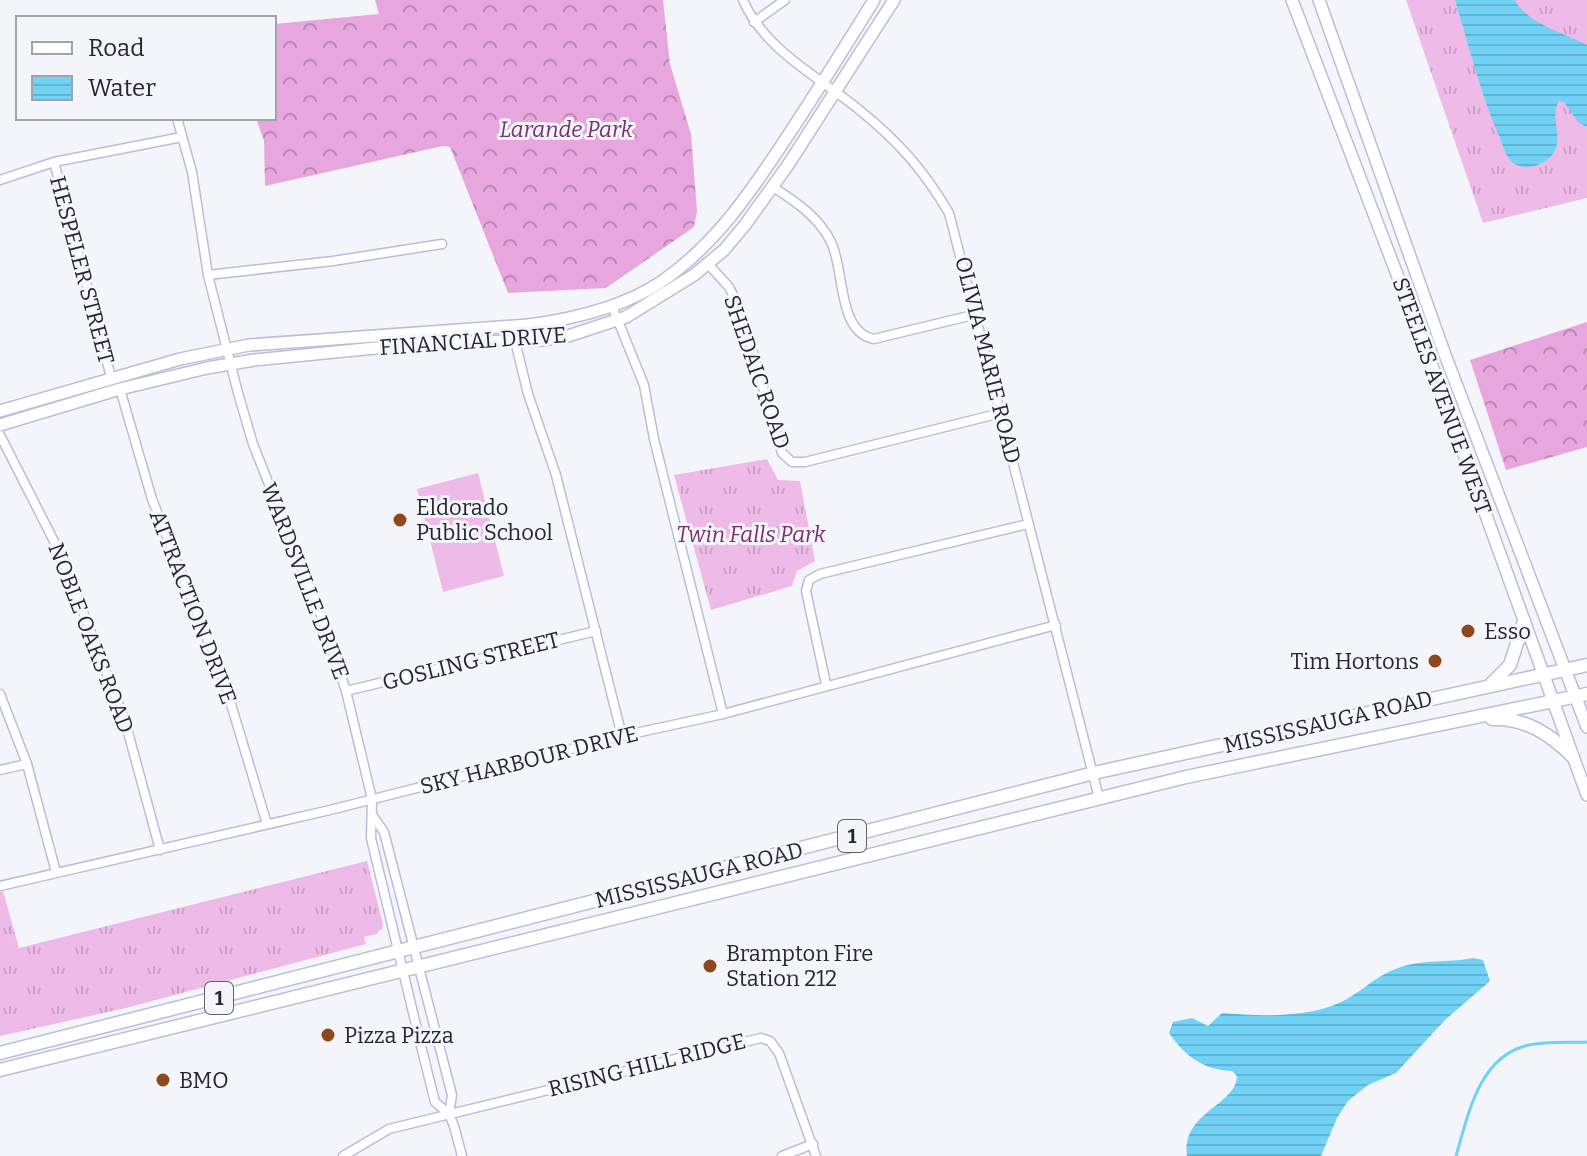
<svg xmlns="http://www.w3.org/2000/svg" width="1587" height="1156" font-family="Bitter,serif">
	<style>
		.grass { fill: url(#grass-tufts) }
		.forest { fill: url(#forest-crowns) }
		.pitch { fill: #eebae7 }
		.water { fill: url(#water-rules) }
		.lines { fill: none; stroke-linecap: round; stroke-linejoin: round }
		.stream { stroke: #72d2f5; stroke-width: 3 }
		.street-casing { stroke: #b9bed9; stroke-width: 11 }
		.secondary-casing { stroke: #b9bed9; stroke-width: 14 }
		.primary-casing { stroke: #b9bed9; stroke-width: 15 }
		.street { stroke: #fff; stroke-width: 8 }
		.secondary { stroke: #fff; stroke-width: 11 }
		.primary { stroke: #fff; stroke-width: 12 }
		.poi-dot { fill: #8d491b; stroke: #f4f5fb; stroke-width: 3 }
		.labels { text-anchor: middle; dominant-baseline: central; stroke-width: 6; stroke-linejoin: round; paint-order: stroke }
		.shield { fill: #f4f5fb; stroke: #62646d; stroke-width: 2 }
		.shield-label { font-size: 20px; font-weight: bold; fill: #242630 }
		.park-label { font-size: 22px; font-style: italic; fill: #782e71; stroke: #f4f5fb }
		.street-label { font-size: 22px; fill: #242630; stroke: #f4f5fb }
		.poi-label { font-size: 22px; fill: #242630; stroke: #f4f5fb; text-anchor: start }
	</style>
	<defs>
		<pattern id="grass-tufts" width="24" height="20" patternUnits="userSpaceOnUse" patternTransform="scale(2)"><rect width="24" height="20" fill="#eebae7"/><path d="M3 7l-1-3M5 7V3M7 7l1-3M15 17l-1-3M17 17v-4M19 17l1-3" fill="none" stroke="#cca0c6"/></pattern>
		<pattern id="forest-crowns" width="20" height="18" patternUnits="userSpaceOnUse" patternTransform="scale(2)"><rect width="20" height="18" fill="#e7a7de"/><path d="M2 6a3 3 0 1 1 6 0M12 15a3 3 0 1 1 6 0" fill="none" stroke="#bb88b4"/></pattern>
		<pattern id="water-rules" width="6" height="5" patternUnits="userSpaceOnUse" patternTransform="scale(2)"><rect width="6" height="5" fill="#72d2f5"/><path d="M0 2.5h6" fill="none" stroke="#63b4d2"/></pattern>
	</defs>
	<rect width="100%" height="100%" fill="#f4f5fb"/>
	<g class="grass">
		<polygon points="1406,0 1587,0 1587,198 1483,223"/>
		<polygon points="767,459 778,480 800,481 815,561 797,571 792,586 711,610 674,475"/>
		<polygon points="367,861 383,924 382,930 379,930 377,934 364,937 366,944 126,1008 0,1036 0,892 3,891 19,948"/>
	</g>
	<g class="forest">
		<polygon points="375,0 663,0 670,64 691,134 697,211 694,227 606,288 508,293 450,147 443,146 265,186 264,141 256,118 274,118 274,24 379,14"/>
		<polygon points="1587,322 1587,447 1506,470 1470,360"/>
	</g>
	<polygon class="pitch" points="478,473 504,576 443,592 417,489"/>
	<g class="water">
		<path d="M1455,0H1515C1527,24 1565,33 1587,45V127L1578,122L1564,102L1559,101C1548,118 1568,144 1548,159C1538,168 1518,171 1509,159C1505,153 1502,143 1499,136C1480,92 1469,46 1455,0Z"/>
		<path d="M1473,958L1483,960L1490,981L1445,1020L1396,1073L1368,1085L1348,1101L1337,1118L1321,1156H1187C1181,1112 1236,1106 1237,1076L1232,1071C1203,1070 1185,1056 1169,1033L1173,1022L1192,1018L1208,1026L1222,1013C1257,1016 1300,1018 1334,1005C1357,997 1374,976 1398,968C1421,959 1449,963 1473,958Z"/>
	</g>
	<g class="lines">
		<path class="stream" d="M1456,1156C1468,1116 1478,1059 1525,1046C1544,1041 1567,1043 1587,1042"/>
		<defs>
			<g id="street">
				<path d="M743,0C764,49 817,76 857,108C898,141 923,169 949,213L1099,798"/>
				<polyline points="754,22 785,0"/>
				<polyline points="177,118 192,172 208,275 238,393 253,444 322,618 346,691 372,799 371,838 422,1050 435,1102 449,1114 454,1126 462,1156"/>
				<polyline points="54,162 111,377"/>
				<polyline points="0,180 54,162 182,137"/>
				<path d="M773,187C796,202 819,217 831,242C845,270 837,332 874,339L977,314"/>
				<polyline points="708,264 729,287 741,311 782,453 792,462 805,462 1001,413"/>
				<polyline points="208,275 333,261 442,244"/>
				<polyline points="612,306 644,385 654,439 723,714"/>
				<polyline points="515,341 528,394 556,475 622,736"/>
				<polyline points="120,389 152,499 225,684 267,824"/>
				<polyline points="0,435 61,555 125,721 160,850"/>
				<polyline points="826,684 806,591 809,580 820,574 1028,524"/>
				<polyline points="346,691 596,631"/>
				<polyline points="0,694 27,764 56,872"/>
				<polyline points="0,770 27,764"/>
				<polyline points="373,816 384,832 452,1095 449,1114"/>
				<polyline points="0,886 330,810 622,736 723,714 1056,625"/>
				<polyline points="343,1156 389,1129 761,1038 770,1041 779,1053 816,1156"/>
				<polyline points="782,1156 813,1144"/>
			</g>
			<g id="secondary">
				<polyline points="1292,0 1434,371 1587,795"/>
				<polyline points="1319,0 1444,352 1587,727"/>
				<path d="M0,411L180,359L249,345L528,325C573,319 622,308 661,282C715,245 750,193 785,140C816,93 845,47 874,0"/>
				<polyline points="0,425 120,389 207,368 254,360 416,344 543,340 568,336 626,317 694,275 724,250 745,225 788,165 894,0"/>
			</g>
			<g id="primary">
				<polyline points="1492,683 1510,665 1524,621"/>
				<path d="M1492,719C1526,718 1550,734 1573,757"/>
				<polyline points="0,1053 1094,773 1587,665"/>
				<polyline points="0,1070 1186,777 1587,694"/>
			</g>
		</defs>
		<use href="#street" class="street-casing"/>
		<use href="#secondary" class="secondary-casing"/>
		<use href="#primary" class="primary-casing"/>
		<use href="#street" class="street"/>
		<use href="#secondary" class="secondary"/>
		<use href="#primary" class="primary"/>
	</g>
	<g class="poi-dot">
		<circle cx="400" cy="520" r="8"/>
		<circle cx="1468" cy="631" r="8"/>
		<circle cx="1435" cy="661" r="8"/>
		<circle cx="710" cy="966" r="8"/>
		<circle cx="328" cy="1035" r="8"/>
		<circle cx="163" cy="1080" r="8"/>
	</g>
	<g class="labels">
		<g class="shield">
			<rect x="838" y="820" width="28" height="32" rx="6"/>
			<rect x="205" y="982" width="28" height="32" rx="6"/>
		</g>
		<g class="shield-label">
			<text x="852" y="836">1</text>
			<text x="219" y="998">1</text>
		</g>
		<g class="park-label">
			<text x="566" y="129">Larande Park</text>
			<text x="751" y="534">Twin Falls Park</text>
		</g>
		<g class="street-label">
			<text transform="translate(82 270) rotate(75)">HESPELER STREET</text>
			<text transform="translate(473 341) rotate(-4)">FINANCIAL DRIVE</text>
			<text transform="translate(988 360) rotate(76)">OLIVIA MARIE ROAD</text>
			<text transform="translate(757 372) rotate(71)">SHEDAIC ROAD</text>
			<text transform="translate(1442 396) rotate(70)">STEELES AVENUE WEST</text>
			<text transform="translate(305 581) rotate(69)">WARDSVILLE DRIVE</text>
			<text transform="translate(193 607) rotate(69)">ATTRACTION DRIVE</text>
			<text transform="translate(91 638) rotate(69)">NOBLE OAKS ROAD</text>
			<text transform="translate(471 661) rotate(-14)">GOSLING STREET</text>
			<text transform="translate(1328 722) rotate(-13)">MISSISSAUGA ROAD</text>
			<text transform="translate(529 760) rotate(-14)">SKY HARBOUR DRIVE</text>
			<text transform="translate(699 875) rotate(-14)">MISSISSAUGA ROAD</text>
			<text transform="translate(647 1065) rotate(-14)">RISING HILL RIDGE</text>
		</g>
		<g class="poi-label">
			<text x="416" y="507">Eldorado<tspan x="416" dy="25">Public School</tspan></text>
			<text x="1484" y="631">Esso</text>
			<text x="1419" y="661" text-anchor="end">Tim Hortons</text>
			<text x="726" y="953">Brampton Fire<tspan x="726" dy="25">Station 212</tspan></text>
			<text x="344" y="1035">Pizza Pizza</text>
			<text x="179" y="1080">BMO</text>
		</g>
	</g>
	<rect x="16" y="16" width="260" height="104" fill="#f4f5fb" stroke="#a1a2aa" stroke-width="2"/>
	<rect x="32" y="42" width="40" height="12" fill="#ffffff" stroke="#a1a2aa" stroke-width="2"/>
	<text x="88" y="56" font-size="24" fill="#242630">Road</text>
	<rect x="32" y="76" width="40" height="24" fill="url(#water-rules)" stroke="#a1a2aa" stroke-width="2"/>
	<text x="88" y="96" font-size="24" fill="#242630">Water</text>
</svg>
